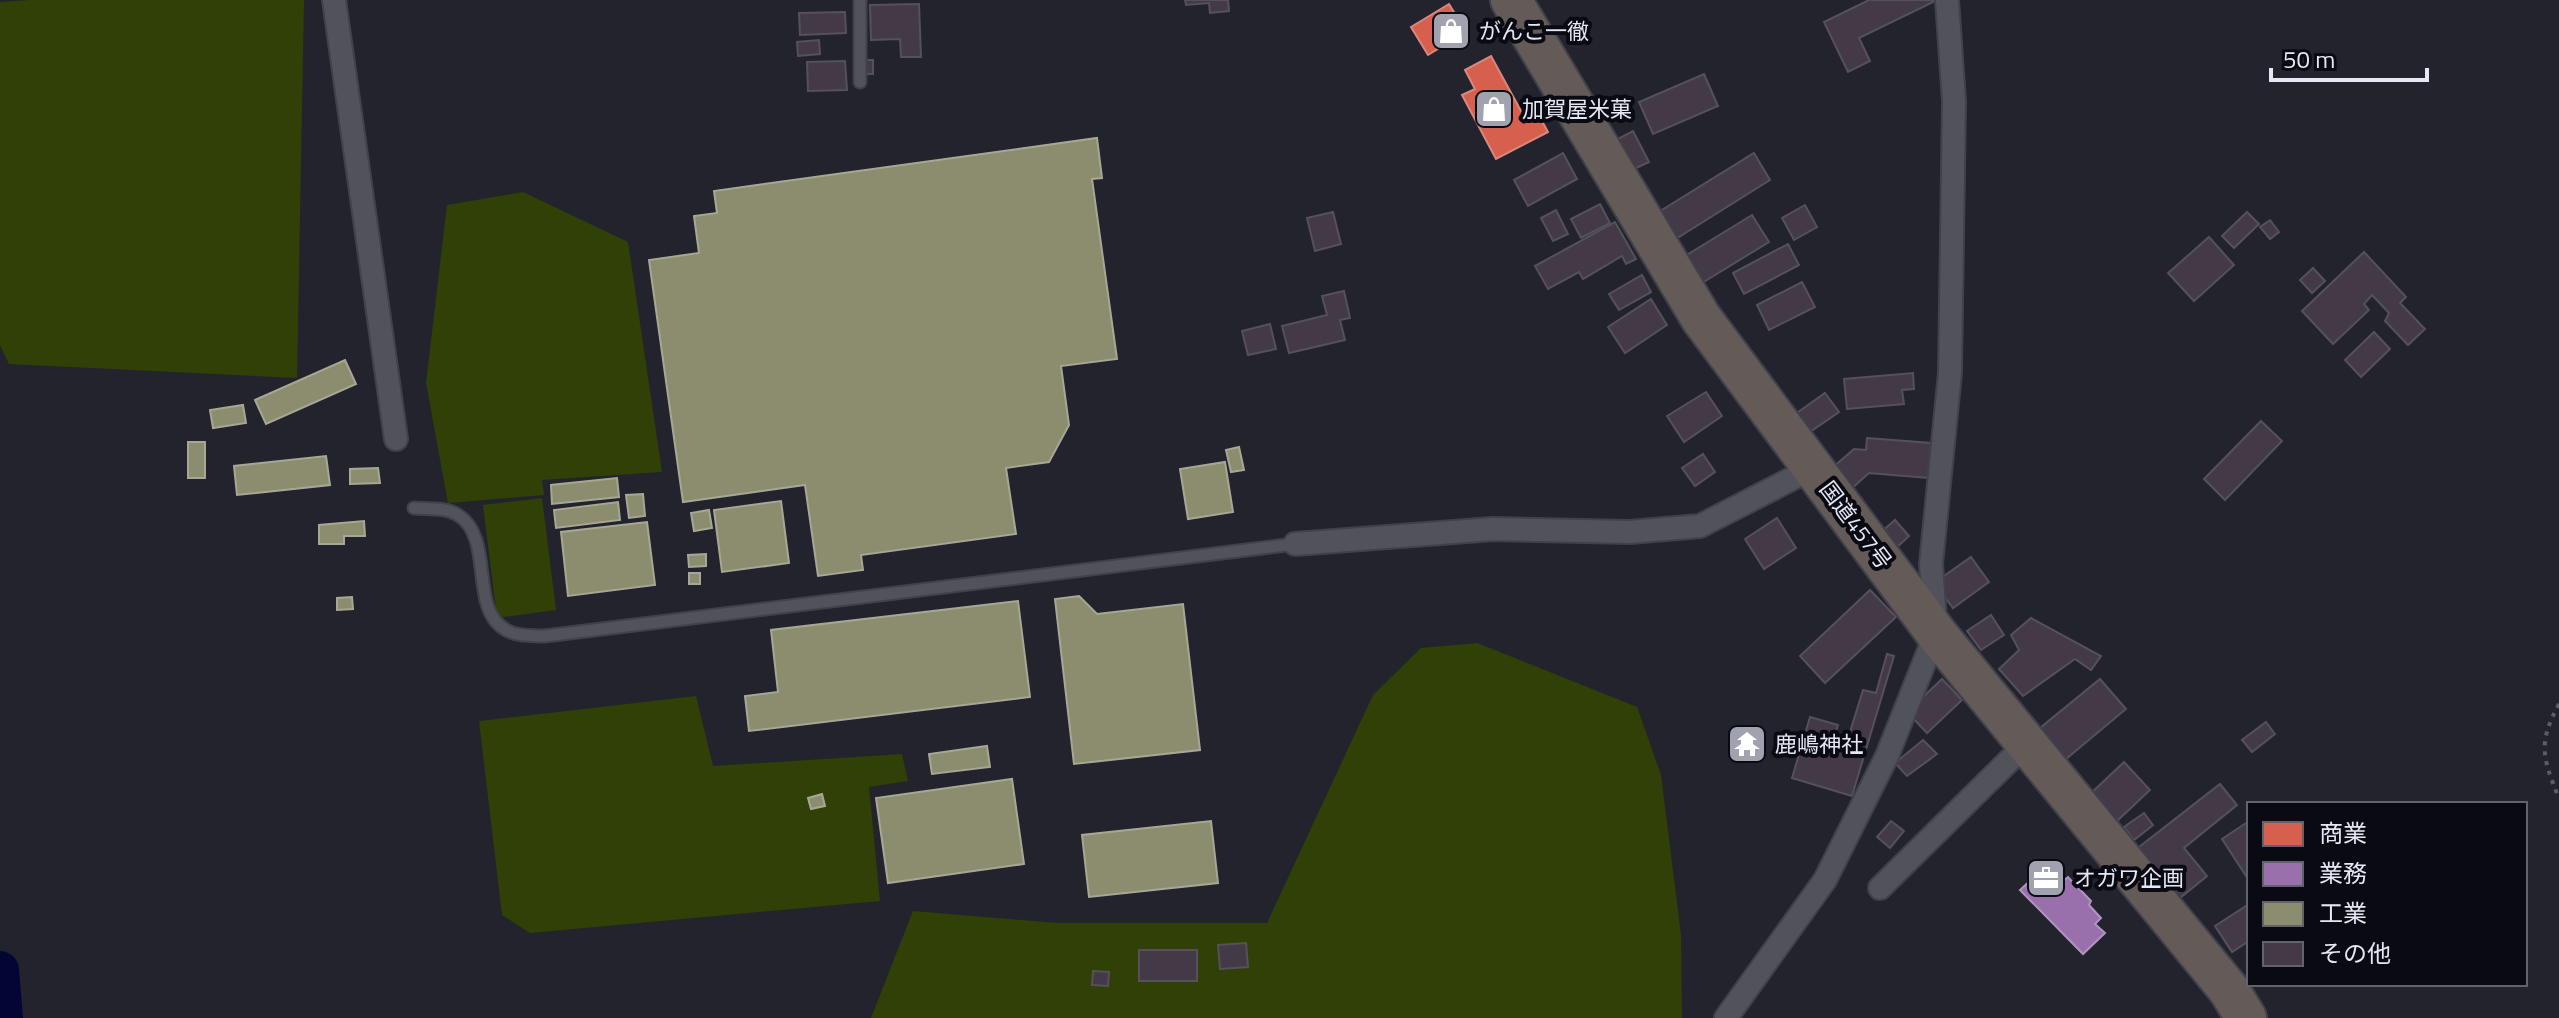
<svg xmlns="http://www.w3.org/2000/svg" width="2559" height="1018" font-family="'Titillium Web','Noto Sans JP',sans-serif">
	<style>
		.green { fill: #304006 }
		.shops { fill: #d6604d; stroke: #da887f; stroke-width: 2 }
		.offices { fill: #9970ab; stroke: #b094c1; stroke-width: 2 }
		.industry { fill: #8c8c6e; stroke: #a7a796; stroke-width: 2 }
		.lines { fill: none; stroke-linecap: round; stroke-linejoin: round }
		.river { stroke: #030535; stroke-width: 38 }
		.building { fill: #443a47; stroke: #545159; stroke-width: 2 }
		.lane-casing { stroke: #40414a; stroke-width: 15 }
		.street-casing { stroke: #40414a; stroke-width: 26 }
		.highway-casing { stroke: #40414a; stroke-width: 44 }
		.path { stroke: #5c5c64; stroke-width: 4; stroke-dasharray: 4 6; stroke-linecap: butt }
		.lane { stroke: #51525a; stroke-width: 11 }
		.street { stroke: #51525a; stroke-width: 22 }
		.highway { stroke: #645b58; stroke-width: 40 }
		.labels { text-anchor: middle; dominant-baseline: central; stroke-width: 8; stroke-linejoin: round; paint-order: stroke }
		.poi-label { font-size: 22px; fill: #e5e7f4; stroke: #090a12; text-anchor: start }
		.street-label { font-size: 22px; fill: #e5e7f4; stroke: #090a12 }
	</style>
	<rect width="100%" height="100%" fill="#23232e"/>
	<g class="green">
		<polygon points="30,0 304,0 297,378 9,364 0,345 0,2"/>
		<polygon points="523,192 628,242 662,472 542,480 544,495 448,503 426,383 447,205"/>
		<polygon points="542,498 556,610 497,618 483,505"/>
		<polygon points="1477,643 1637,707 1661,775 1681,935 1682,1018 871,1018 913,911 1058,923 1267,923 1373,695 1421,648"/>
		<polygon points="696,696 713,766 902,754 908,781 869,787 880,901 530,933 502,915 479,721"/>
	</g>
	<g class="shops">
		<polygon points="1449,4 1466,32 1428,55 1411,27"/>
		<polygon points="1491,56 1521,111 1536,110 1548,132 1496,159 1462,95 1475,89 1465,70"/>
	</g>
	<polygon class="offices" points="2045,867 2061,883 2068,877 2091,901 2089,905 2101,918 2095,924 2105,933 2083,954 2020,890"/>
	<g class="industry">
		<polygon points="1097,138 1102,178 1092,179 1117,359 1061,366 1069,425 1049,462 1006,468 1016,534 861,555 863,570 818,576 805,485 683,502 649,260 699,253 694,216 717,213 714,191"/>
		<polygon points="345,360 356,384 266,424 255,400"/>
		<polygon points="243,405 246,423 213,428 210,410"/>
		<rect x="188" y="442" width="17" height="36"/>
		<polygon points="1239,447 1244,470 1231,472 1226,450"/>
		<polygon points="326,456 330,485 237,495 234,466"/>
		<polygon points="1225,462 1233,512 1188,519 1180,469"/>
		<polygon points="378,468 380,483 350,484 350,469"/>
		<polygon points="617,478 619,497 552,504 551,485"/>
		<polygon points="643,494 645,516 629,518 626,495"/>
		<polygon points="781,501 789,563 722,572 714,510"/>
		<polygon points="618,502 620,520 556,528 554,510"/>
		<polygon points="709,510 712,528 694,531 691,513"/>
		<polygon points="364,521 365,536 344,536 344,544 319,544 319,525"/>
		<polygon points="647,522 655,585 568,596 561,532"/>
		<polygon points="706,554 706,566 689,567 688,555"/>
		<rect x="689" y="573" width="11" height="11"/>
		<polygon points="1079,596 1097,614 1183,604 1200,750 1074,764 1055,599"/>
		<polygon points="352,597 353,609 337,610 337,598"/>
		<polygon points="1018,601 1030,697 749,731 745,696 778,692 771,630"/>
		<polygon points="987,746 990,767 932,774 929,754"/>
		<polygon points="1012,779 1024,864 888,883 876,798"/>
		<polygon points="822,794 825,806 811,809 808,798"/>
		<polygon points="1211,821 1218,883 1089,897 1082,835"/>
	</g>
	<g class="lines">
		<polyline class="river" points="0,970 4,1018"/>
	</g>
	<g class="building">
		<polygon points="1185,0 1228,0 1229,11 1210,13 1209,3 1186,5"/>
		<polygon points="1869,0 1937,0 1859,38 1870,61 1848,72 1824,22"/>
		<polygon points="919,4 921,57 901,57 900,39 871,40 870,5"/>
		<polygon points="845,12 846,33 800,35 799,13"/>
		<polygon points="819,40 820,54 798,56 797,42"/>
		<rect x="862" y="60" width="11" height="14"/>
		<polygon points="845,61 847,90 808,91 807,62"/>
		<polygon points="1704,74 1718,106 1653,134 1639,102"/>
		<polygon points="1633,131 1649,162 1632,170 1616,140"/>
		<polygon points="1563,153 1577,179 1528,206 1514,180"/>
		<polygon points="1754,153 1770,180 1674,240 1657,213"/>
		<polygon points="1600,204 1610,223 1581,238 1571,219"/>
		<polygon points="1805,205 1817,227 1794,240 1782,218"/>
		<polygon points="1556,210 1568,234 1553,241 1541,218"/>
		<polygon points="1333,212 1341,244 1315,251 1307,218"/>
		<polygon points="2247,212 2259,224 2234,248 2222,236"/>
		<polygon points="1752,215 1769,242 1702,283 1685,256"/>
		<polygon points="2270,220 2279,232 2270,239 2260,227"/>
		<polygon points="1615,222 1636,259 1626,264 1622,256 1583,279 1579,272 1548,289 1535,266"/>
		<polygon points="2209,237 2234,265 2194,301 2168,273"/>
		<polygon points="1788,244 1799,265 1744,294 1733,273"/>
		<polygon points="2364,252 2406,297 2400,303 2425,329 2408,345 2385,321 2389,313 2372,295 2364,304 2369,310 2333,344 2302,311"/>
		<polygon points="2313,268 2325,281 2312,293 2300,280"/>
		<polygon points="1642,275 1651,292 1619,310 1609,294"/>
		<polygon points="1802,282 1815,307 1769,330 1757,305"/>
		<polygon points="1344,291 1350,318 1340,320 1345,340 1289,353 1282,326 1327,315 1322,296"/>
		<polygon points="1651,299 1667,325 1625,353 1608,327"/>
		<polygon points="1270,324 1276,349 1248,355 1242,331"/>
		<polygon points="2374,332 2390,349 2361,377 2345,360"/>
		<polygon points="1913,373 1914,389 1902,390 1904,404 1847,409 1844,379"/>
		<polygon points="1706,392 1722,416 1684,442 1667,416"/>
		<polygon points="1825,393 1839,412 1807,434 1794,415"/>
		<polygon points="2261,421 2282,441 2225,500 2204,479"/>
		<polygon points="1867,438 1931,443 1928,478 1869,473 1851,489 1832,468 1854,449 1866,450"/>
		<polygon points="1703,454 1715,472 1695,486 1682,468"/>
		<polygon points="1777,518 1796,548 1764,569 1745,539"/>
		<polygon points="1895,520 1909,536 1894,550 1880,533"/>
		<polygon points="1971,557 1989,582 1953,608 1934,583"/>
		<polygon points="1870,590 1896,617 1825,683 1800,656"/>
		<polygon points="1991,615 2004,635 1981,650 1967,631"/>
		<polygon points="2031,618 2101,656 2091,670 2075,659 2023,696 1999,669 2019,650 2011,635"/>
		<polygon points="1887,654 1894,656 1852,796 1792,778 1810,717 1838,725 1833,741 1846,745 1863,690 1876,693"/>
		<polygon points="1942,679 1962,700 1927,733 1907,712"/>
		<polygon points="2100,679 2126,709 2066,759 2040,728"/>
		<polygon points="2266,722 2275,734 2252,752 2242,740"/>
		<polygon points="1923,740 1937,754 1907,776 1895,763"/>
		<polygon points="2124,762 2150,790 2116,822 2090,794"/>
		<polygon points="2220,784 2237,805 2184,848 2207,876 2175,902 2134,851"/>
		<polygon points="2144,813 2153,825 2134,840 2124,827"/>
		<polygon points="1891,821 1904,831 1890,848 1877,837"/>
		<polygon points="2249,821 2249,878 2248,879 2222,839"/>
		<polygon points="2249,904 2249,941 2232,952 2215,926"/>
		<polygon points="1246,943 1248,967 1220,969 1218,945"/>
		<rect x="1139" y="950" width="58" height="31"/>
		<polygon points="1093,971 1109,972 1108,986 1092,985"/>
	</g>
	<g class="lines">
		<defs>
			<g id="lane">
				<polyline points="860,0 860,82"/>
				<path d="M414,508C427,509 446,507 458,515C496,539 467,611 508,631C519,637 533,635 545,636L1295,544"/>
			</g>
			<g id="street">
				<polyline points="334,0 396,439"/>
				<polyline points="1295,544 1493,529 1630,532 1700,526 1813,468"/>
				<polyline points="1880,888 2027,743"/>
				<polyline points="1726,1018 1825,880 1887,756 1936,633 1931,564 1950,373 1954,101 1947,0"/>
			</g>
			<polyline id="highway" points="1511,0 1701,318 1936,633 2229,990 2246,1018"/>
		</defs>
		<use href="#lane" class="lane-casing"/>
		<use href="#street" class="street-casing"/>
		<use href="#highway" class="highway-casing"/>
		<path class="path" d="M2559,704C2537,745 2543,757 2559,799"/>
		<use href="#lane" class="lane"/>
		<use href="#street" class="street"/>
		<use href="#highway" class="highway"/>
	</g>
	<defs>
		<symbol id="shop-square" viewBox="-11 -11 22 22"><rect x="-9" y="-9" width="18" height="18" rx="4" fill="#a1a2af" stroke="#090a12"/><path d="M-5-2.5h2.3a2.7 3.5 0 0 1 5.4 0H5L5.5 6h-11ZM-1.5-2.5h3a1.5 2.3 0 0 0-3 0Z" fill="#fff"/></symbol>
		<symbol id="temple-square" viewBox="-11 -11 22 22"><rect x="-9" y="-9" width="18" height="18" rx="4" fill="#a1a2af" stroke="#090a12"/><path d="M0-6L5-2H3V0L6.5 2.5H4V6H1.5V3h-3V6H-4V2.5H-6.5L-3 0V-2H-5Z" fill="#fff"/></symbol>
		<symbol id="office-square" viewBox="-11 -11 22 22"><rect x="-9" y="-9" width="18" height="18" rx="4" fill="#a1a2af" stroke="#090a12"/><path d="M-6-3h4V-5.5h4V-3h4V5H-6ZM-1-4.5V-3h2v-1.5ZM-6 0V1H6V0Z" fill="#fff"/></symbol>
	</defs>
	<g fill-rule="evenodd">
		<use href="#shop-square" x="1429" y="9" width="44" height="44"/>
		<use href="#shop-square" x="1472" y="87" width="44" height="44"/>
		<use href="#temple-square" x="1725" y="722" width="44" height="44"/>
		<use href="#office-square" x="2024" y="856" width="44" height="44"/>
	</g>
	<g class="labels">
		<g class="poi-label">
			<text x="1479" y="31">がんこ一徹</text>
			<text x="1522" y="109">加賀屋米菓</text>
			<text x="1775" y="744">鹿嶋神社</text>
			<text x="2074" y="878">オガワ企画</text>
		</g>
		<g class="street-label">
			<text transform="translate(1856 525) rotate(53)">国道457号</text>
		</g>
	</g>
	<rect x="2247" y="802" width="280" height="184" fill="#090a12" stroke="#61626c" stroke-width="2"/>
	<rect x="2263" y="822" width="40" height="24" fill="#d6604d" stroke="#61626c" stroke-width="2"/>
	<text x="2319" y="842" font-size="24" fill="#e5e7f4">商業</text>
	<rect x="2263" y="862" width="40" height="24" fill="#9970ab" stroke="#61626c" stroke-width="2"/>
	<text x="2319" y="882" font-size="24" fill="#e5e7f4">業務</text>
	<rect x="2263" y="902" width="40" height="24" fill="#8c8c6e" stroke="#61626c" stroke-width="2"/>
	<text x="2319" y="922" font-size="24" fill="#e5e7f4">工業</text>
	<rect x="2263" y="942" width="40" height="24" fill="#443a47" stroke="#61626c" stroke-width="2"/>
	<text x="2319" y="962" font-size="24" fill="#e5e7f4">その他</text>
	<path d="M2271 68v12h156v-12" fill="none" stroke="#e5e7f4" stroke-width="4"/>
	<text x="2283" y="68" font-size="24" fill="#e5e7f4" stroke="#090a12" stroke-width="6" paint-order="stroke">50 m</text>
</svg>
